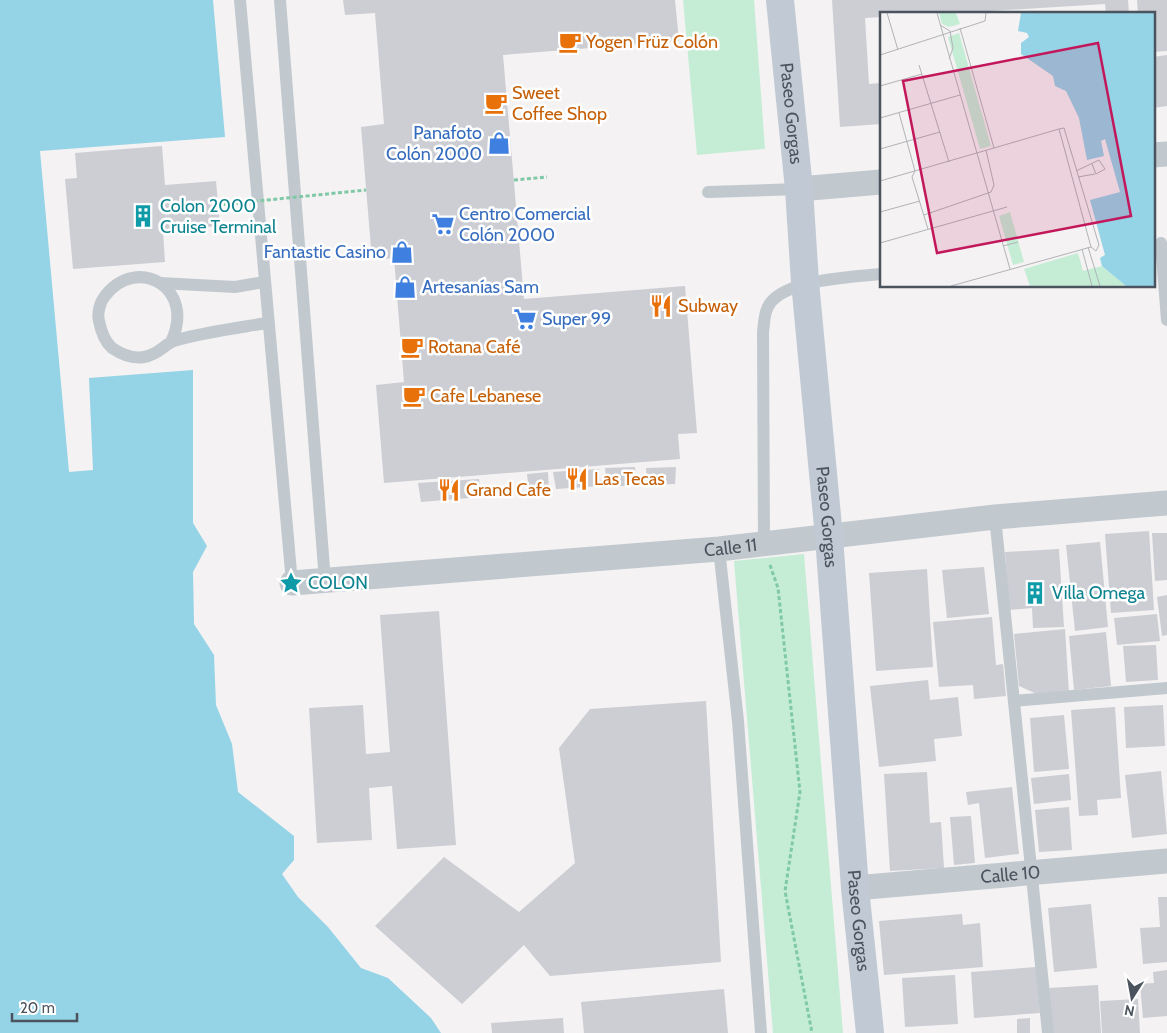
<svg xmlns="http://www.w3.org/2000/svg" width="1167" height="1033" font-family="Cabin,sans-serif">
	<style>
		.green { fill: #c5edd6 }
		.water { fill: #95d3e7 }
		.building { fill: #ccced4 }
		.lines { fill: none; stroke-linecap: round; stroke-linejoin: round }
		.path { stroke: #7fc9a7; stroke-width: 3; stroke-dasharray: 4 2.5; stroke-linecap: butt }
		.lane { stroke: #c1c9cf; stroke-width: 12 }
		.street { stroke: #c1c9cf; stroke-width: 25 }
		.secondary { stroke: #c1cad4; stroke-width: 28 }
		.path-bridge { stroke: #7fc9a7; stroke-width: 3; stroke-dasharray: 4 2.5; stroke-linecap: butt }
		.labels { text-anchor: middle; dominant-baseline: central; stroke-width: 5; stroke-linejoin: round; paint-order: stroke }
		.food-label { font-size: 18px; fill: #c56008; stroke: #fff; text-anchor: start }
		.street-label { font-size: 18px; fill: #4b545e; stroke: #fff }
		.shop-label { font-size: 18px; fill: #366cbe; stroke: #fff; text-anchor: start }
		.culture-label { font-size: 18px; fill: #0d838f; stroke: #fff; text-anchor: start }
		.inset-road { fill: none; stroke: #b0b3b7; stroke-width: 1 }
		.view { fill: #c2185b; fill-opacity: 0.15; stroke: #c2185b; stroke-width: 2.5 }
		.inset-edge { fill: none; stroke: #4b545e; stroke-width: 2.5 }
	</style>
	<rect width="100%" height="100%" fill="#f4f2f2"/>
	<g class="green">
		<polygon points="683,0 754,0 765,149 697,155"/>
		<polygon points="804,554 843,1033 773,1033 734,561"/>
	</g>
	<polygon class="water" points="0,0 213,0 225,137 40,151 69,472 93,470 89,378 193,370 193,523 207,546 193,572 194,624 214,655 216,705 232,744 238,792 294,836 294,860 282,874 298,897 328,927 361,968 388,978 431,1018 441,1033 0,1033"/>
	<g class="building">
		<polygon points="343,0 675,0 679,41 503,55 524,299 685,286 697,433 678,434 680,459 384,483 376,385 404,382 394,258 372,260 361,127 384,124 375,13 345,15"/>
		<polygon points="832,0 1128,0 1129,14 1106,14 1105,4 940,14 881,14 881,17 865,18 869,84 881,83 881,124 840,127"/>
		<polygon points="1137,0 1167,0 1167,51 1153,52 1153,14 1138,14"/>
		<polygon points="1167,55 1167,106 1153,108 1153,57"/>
		<polygon points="162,146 165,185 216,181 220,226 163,231 165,262 73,269 65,179 77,178 75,153"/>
		<polygon points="635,467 636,485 607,487 605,468"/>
		<polygon points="676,467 675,484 647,485 646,468"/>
		<polygon points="599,469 601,486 556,489 553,472"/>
		<polygon points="548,472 549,491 529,493 527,474"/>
		<polygon points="479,479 481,497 421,502 418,483"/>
		<polygon points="1149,531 1154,610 1111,613 1105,534"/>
		<polygon points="1152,533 1167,533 1167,580 1155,581"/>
		<polygon points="1100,542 1108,627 1075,631 1066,545"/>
		<polygon points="1059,549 1064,627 1033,628 1032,608 1009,610 1005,552"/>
		<polygon points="984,567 989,614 947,618 942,570"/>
		<polygon points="927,569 933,667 876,671 869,573"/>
		<polygon points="1167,595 1167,635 1162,636 1157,597"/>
		<polygon points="439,611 456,845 397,849 392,786 369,788 372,840 317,843 309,708 363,705 366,754 390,752 380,615"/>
		<polygon points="1157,614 1160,641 1117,645 1114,618"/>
		<polygon points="992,617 996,665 1003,664 1006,696 974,699 973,685 939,687 933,622"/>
		<polygon points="1065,629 1069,693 1037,694 1019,686 1014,634"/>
		<polygon points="1106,632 1111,686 1074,690 1069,636"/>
		<polygon points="1156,645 1158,680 1126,682 1123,646"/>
		<polygon points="928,680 930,700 958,697 962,736 934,739 936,761 879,767 870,686"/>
		<polygon points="706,701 721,962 550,976 524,945 462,1004 375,926 444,857 519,912 575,863 559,748 590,709"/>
		<polygon points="1163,705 1165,746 1126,748 1124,707"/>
		<polygon points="1115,707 1121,798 1097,800 1098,815 1079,816 1071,710"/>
		<polygon points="1064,715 1069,769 1034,772 1030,718"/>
		<polygon points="1161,771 1167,834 1132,838 1125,775"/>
		<polygon points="927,772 930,823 941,822 944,868 890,871 884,774"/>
		<polygon points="1069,774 1071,800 1034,804 1031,778"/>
		<polygon points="1012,787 1019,854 985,858 979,803 968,805 966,792"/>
		<polygon points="1069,807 1072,850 1039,852 1035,810"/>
		<polygon points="971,816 975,863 954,865 950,817"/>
		<polygon points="1158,897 1167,897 1167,962 1143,964 1140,928 1160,927"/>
		<polygon points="1091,904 1097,968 1054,972 1048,908"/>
		<polygon points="962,914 963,925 980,923 983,967 884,975 879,921"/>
		<polygon points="1036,967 1040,1013 974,1018 971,972"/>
		<polygon points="1167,970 1167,1016 1143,1018 1140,984 1154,983 1153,972"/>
		<polygon points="955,975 958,1024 905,1027 902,978"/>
		<polygon points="1098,985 1101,1033 1052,1033 1049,988"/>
		<polygon points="724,989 728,1033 584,1033 581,1002"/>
		<polygon points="1138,999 1140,1033 1102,1033 1100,1001"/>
		<polygon points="563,1018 564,1033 492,1033 491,1023"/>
		<polygon points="1030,1018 1030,1033 1017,1033 1017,1019"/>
	</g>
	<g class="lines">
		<g class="path">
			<polyline points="514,180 547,177"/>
			<polyline points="217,205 228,204"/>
			<polyline points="770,565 778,588 800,792 785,891 812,1033"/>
		</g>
		<g class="lane">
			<polyline points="240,0 292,583"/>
			<polyline points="280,0 325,581"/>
			<polyline points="708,192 799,189"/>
			<polyline points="1161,243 1167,320"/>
			<polyline points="160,283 235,287 264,282"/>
			<path d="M171,342C197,288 137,254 105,296C100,302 97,313 99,321C101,331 104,341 112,348C121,354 133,359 144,357C160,354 163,345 174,341C203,332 237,328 267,323"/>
			<polyline points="995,517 1048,1033"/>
			<path d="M764,544L763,332C764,325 764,316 767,309C778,279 853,277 881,274"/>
			<polyline points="719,549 738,721 761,1033"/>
			<polyline points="1014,701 1167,688"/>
		</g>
		<g class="street">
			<polyline points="1153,155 1167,154"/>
			<polyline points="799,189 881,182"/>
			<path id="s1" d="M292,583L719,549L995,517L1167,503"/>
			<path id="s2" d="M855,888L1167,861"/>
		</g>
		<path class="secondary" id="s3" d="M780,0L799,189L805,282L829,537L855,888L870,1033"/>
		<polyline class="path-bridge" points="228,204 366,190"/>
	</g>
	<defs>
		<symbol id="cafe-bare" viewBox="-9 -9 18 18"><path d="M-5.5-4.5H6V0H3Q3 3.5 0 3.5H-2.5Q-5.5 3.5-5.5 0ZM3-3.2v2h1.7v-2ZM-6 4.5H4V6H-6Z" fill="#e8710a" stroke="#fff" stroke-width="2.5" paint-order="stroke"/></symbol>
		<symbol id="shop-bare" viewBox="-9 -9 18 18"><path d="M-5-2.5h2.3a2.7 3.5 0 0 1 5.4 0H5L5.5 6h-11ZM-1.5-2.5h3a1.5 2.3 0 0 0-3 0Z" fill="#3f7fe0" stroke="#fff" stroke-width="2.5" paint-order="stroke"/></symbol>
		<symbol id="building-bare" viewBox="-9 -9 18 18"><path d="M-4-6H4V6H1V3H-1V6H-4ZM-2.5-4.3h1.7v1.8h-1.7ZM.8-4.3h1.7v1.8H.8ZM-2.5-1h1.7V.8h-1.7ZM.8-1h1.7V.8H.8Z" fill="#0f9aa8" stroke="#fff" stroke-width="2.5" paint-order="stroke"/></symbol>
		<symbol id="supermarket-bare" viewBox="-9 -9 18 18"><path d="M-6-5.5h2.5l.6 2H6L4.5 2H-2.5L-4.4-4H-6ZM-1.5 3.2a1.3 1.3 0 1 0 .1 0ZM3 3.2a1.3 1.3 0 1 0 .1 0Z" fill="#3f7fe0" stroke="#fff" stroke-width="2.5" paint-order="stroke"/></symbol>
		<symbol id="restaurant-bare" viewBox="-9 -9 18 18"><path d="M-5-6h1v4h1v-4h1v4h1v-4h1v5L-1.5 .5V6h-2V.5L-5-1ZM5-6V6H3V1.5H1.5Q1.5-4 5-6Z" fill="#e8710a" stroke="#fff" stroke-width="2.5" paint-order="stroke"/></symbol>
		<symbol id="sight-bare" viewBox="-9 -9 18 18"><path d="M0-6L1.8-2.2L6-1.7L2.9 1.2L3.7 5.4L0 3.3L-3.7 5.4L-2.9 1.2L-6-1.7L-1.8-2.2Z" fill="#0f9aa8" stroke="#fff" stroke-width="2.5" paint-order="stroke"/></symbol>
	</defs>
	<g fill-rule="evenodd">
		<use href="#cafe-bare" x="554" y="26" width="32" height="32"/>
		<use href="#cafe-bare" x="480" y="87" width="32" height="32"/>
		<use href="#shop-bare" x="483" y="127" width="32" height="32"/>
		<use href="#building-bare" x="127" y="200" width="32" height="32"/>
		<use href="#supermarket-bare" x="427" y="208" width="32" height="32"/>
		<use href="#shop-bare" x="386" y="236" width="32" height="32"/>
		<use href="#shop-bare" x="389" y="271" width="32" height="32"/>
		<use href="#restaurant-bare" x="645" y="290" width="32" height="32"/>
		<use href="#supermarket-bare" x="509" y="303" width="32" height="32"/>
		<use href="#cafe-bare" x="396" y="331" width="32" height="32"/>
		<use href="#cafe-bare" x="398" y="380" width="32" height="32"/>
		<use href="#restaurant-bare" x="561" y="463" width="32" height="32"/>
		<use href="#restaurant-bare" x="433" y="474" width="32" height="32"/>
		<use href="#sight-bare" x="275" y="567" width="32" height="32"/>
		<use href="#building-bare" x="1019" y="577" width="32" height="32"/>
	</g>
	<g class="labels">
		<g class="food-label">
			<text x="586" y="42">Yogen Früz Colón</text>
			<text x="512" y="93">Sweet<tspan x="512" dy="21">Coffee Shop</tspan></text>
			<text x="678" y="306">Subway</text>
			<text x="428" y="347">Rotana Café</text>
			<text x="430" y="396">Cafe Lebanese</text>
			<text x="594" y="479">Las Tecas</text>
			<text x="466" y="490">Grand Cafe</text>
		</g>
		<g class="street-label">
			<text stroke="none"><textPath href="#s3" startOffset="114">Paseo Gorgas</textPath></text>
			<text stroke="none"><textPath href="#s3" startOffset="519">Paseo Gorgas</textPath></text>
			<text stroke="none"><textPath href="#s1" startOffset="440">Calle 11</textPath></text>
			<text stroke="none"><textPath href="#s2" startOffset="156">Calle 10</textPath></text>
			<text stroke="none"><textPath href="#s3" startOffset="924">Paseo Gorgas</textPath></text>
		</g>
		<g class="shop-label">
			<text x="482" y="133" text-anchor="end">Panafoto<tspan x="482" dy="21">Colón 2000</tspan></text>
			<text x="459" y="214">Centro Comercial<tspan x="459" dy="21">Colón 2000</tspan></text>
			<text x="386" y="252" text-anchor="end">Fantastic Casino</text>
			<text x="422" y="287">Artesanías Sam</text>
			<text x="542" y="319">Super 99</text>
		</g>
		<g class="culture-label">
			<text x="160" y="206">Colon 2000<tspan x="160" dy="21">Cruise Terminal</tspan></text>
			<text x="308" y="583">COLON</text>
			<text x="1052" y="593">Villa Omega</text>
		</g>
	</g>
	<g transform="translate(880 12)">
		<rect width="275" height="275" fill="#f4f2f2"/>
		<path d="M59,1H76L80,12L69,15L62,12ZM79,21L111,134L100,137L68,25ZM130,200L144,250L133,253L119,204ZM198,241L203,259L222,254L246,274H150L144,257Z" fill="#c5edd6"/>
		<path d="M141,1H275V274H246L222,254L220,246L225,243L210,188L240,180L225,127L221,129L224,144L207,148L199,106L186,79L175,74L173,64L141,42V31L149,25L147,21L138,19Z" fill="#95d3e7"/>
		<path class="inset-road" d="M7,1L18,38M57,1L130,257M60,13L70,19L73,36L69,47M80,16L114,136M0,43L105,9L106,1M39,53L69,150M0,74L42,62M19,101L35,159L32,165L48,217M0,106L80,83M0,137L60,120M196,159L219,148L225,157L216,162L212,152M198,165L215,162M0,169L114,136L179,117L184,116L219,233L216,239L211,235L179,117M43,175L50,201M0,200L40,189M44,203L111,180L114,173L106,138M0,231L127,195M123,234L138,230M208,235L220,274M202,237L212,274M71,274L211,235"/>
		<path class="view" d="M218,31L251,204L57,241L23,69Z"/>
		<rect width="275" height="275" class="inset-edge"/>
	</g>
	<g transform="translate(1132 998) rotate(191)" stroke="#ffffff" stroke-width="4" paint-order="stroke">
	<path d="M0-4L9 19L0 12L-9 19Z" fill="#4b545e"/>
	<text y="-8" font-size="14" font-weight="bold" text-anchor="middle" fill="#4b545e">N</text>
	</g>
	<path d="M12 1013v8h65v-8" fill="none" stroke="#4b545e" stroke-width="2.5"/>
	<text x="20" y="1013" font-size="15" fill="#4b545e" stroke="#ffffff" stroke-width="4" paint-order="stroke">20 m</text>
</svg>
